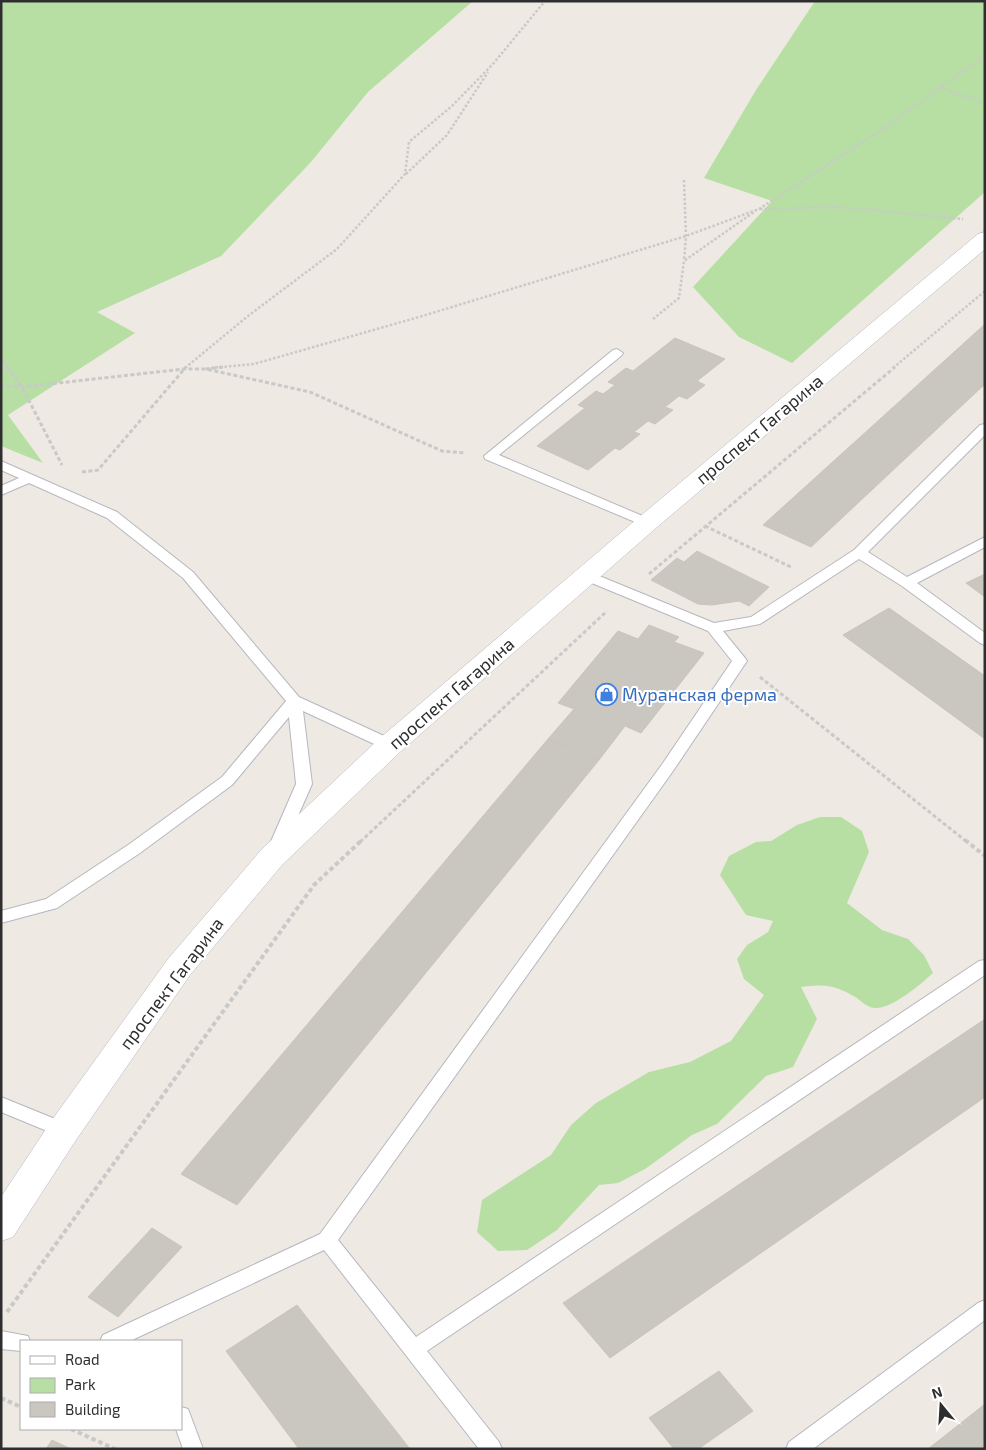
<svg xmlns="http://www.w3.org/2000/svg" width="986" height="1450" font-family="'Exo 2',sans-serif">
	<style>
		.green { fill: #b7dfa4 }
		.building { fill: #cac7c0; stroke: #c9c5bb }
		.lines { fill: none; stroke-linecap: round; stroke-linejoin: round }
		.service-casing { stroke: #b5b7c0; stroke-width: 2 }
		.tertiary-casing { stroke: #b5b7c0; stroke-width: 1 }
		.path-far2 { stroke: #c9c9c9; stroke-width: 2.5; stroke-dasharray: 2.5 2; stroke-linecap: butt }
		.path-far1 { stroke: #c9c9c9; stroke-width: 3; stroke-dasharray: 4 2.5; stroke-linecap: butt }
		.path { stroke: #c9c9c9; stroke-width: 4; stroke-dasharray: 4.5 3; stroke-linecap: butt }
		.service { fill: #fff; fill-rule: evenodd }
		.tertiary { fill: #fff; fill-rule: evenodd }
		.labels { text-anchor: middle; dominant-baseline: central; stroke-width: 4; stroke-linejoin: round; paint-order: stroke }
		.street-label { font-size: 18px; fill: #2e2e2e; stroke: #fff }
		.shop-label { font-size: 18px; fill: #366cbe; stroke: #fff; text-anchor: start }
	</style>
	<rect width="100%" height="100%" fill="#eee9e2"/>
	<g class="green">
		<polygon points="1,1 473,1 368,92 311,162 221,256 97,312 135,333 8,415 43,463 1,446"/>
		<polygon points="815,1 985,1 985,192 792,363 739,337 693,287 772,201 704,178 756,90"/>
		<path d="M820,817H841L862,831L869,852L847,903L882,930L908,939L924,955L933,973C921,984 887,1014 870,1007C865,1005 861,1001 857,998C834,985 827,984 801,987L817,1019L793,1067L766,1076L717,1124L692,1135L645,1169L618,1183L599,1185L557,1230L527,1250L498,1251L477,1232L482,1200L551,1155L571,1125L596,1103L649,1072L690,1062L731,1041L764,995L744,979L737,959L747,945L768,932L773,921L746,915L720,875L729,856L756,842L771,841L797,825Z"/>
	</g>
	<g class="building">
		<polygon points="985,324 985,384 811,547 763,525"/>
		<polygon points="675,338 725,359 697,381 705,385 687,399 679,396 665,407 673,410 655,424 648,421 634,432 640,434 620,450 615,448 588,470 537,446 585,408 578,405 596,391 603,394 615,385 608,382 626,368 633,371"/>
		<polygon points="697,551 769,587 749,606 739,601 712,605 698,604 651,580 677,558 684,562"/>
		<polygon points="985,574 985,597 966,583"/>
		<polygon points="889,608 985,676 985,739 843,635"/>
		<polygon points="649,625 679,637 674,642 704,653 641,733 625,726 599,760 548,739 574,709 558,703 618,631 638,639"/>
		<polygon points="548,739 599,760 237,1205 181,1174"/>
		<polygon points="985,1019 985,1097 610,1358 563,1303"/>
		<polygon points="152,1228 182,1247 118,1317 88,1297"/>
		<polygon points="297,1305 410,1449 299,1449 226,1351"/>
		<polygon points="719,1371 753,1411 698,1449 674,1449 649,1418"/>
		<polygon points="985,1404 985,1449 928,1449"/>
		<polygon points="52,1440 71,1449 46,1449"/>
	</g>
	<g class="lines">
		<defs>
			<g id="service">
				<polygon points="617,349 623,353 621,356 499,455 652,520 654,523 652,526 647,527 485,459 484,456 613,350"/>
				<polygon points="985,424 985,435 868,552 907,577 985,537 985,547 917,583 985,633 985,645 980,643 902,586 859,559 760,624 723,631 745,658 747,661 745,664 673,771 338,1240 416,1337 979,961 985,960 985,975 427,1351 499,1442 502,1449 479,1449 324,1250 130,1341 100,1341 103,1335 320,1234 663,763 732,661 708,631 582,579 580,576 582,573 592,573 714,623 751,617 854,550 980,425"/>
				<polygon points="1,461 117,512 193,572 299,697 395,741 398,745 395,749 390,750 385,749 303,711 312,784 283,850 277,852 271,850 269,846 296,784 289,717 232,785 140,853 57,908 1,923 1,911 46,899 128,845 222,777 286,701 183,578 107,518 29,483 1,495 1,486 19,478 1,470"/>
				<polygon points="1,1097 70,1125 73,1130 70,1135 64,1138 1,1112"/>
				<polygon points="985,1300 985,1320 813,1449 786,1449 789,1442 978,1303"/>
				<polygon points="1,1331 28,1336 30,1341 21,1341 21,1351 1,1349"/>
				<polygon points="181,1407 188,1409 203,1449 183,1449 176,1429 181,1429"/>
			</g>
			<polygon id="tertiary" points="985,232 985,249 656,528 400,752 282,865 190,975 76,1140 13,1237 1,1241 1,1197 52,1120 168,959 262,849 380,738 638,518 978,234"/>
		</defs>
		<use href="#service" class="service-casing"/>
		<use href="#tertiary" class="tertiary-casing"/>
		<g class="path-far2">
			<polyline points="941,88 985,103"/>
			<polyline points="406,174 447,135 488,72"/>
			<polyline points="684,180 686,236 684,261"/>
			<polyline points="760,209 837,207 963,219"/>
			<polyline points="653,319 679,298 684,261 754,212"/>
			<polyline points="1,359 8,368"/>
			<polyline points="185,368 248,316 337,249 405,174 409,142 452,106 493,64 545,1"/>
			<polyline points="211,368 254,364 419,317 686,236 759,209 883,129 985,55"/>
			<polyline points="893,368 985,291"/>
		</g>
		<g class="path-far1">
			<polyline points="7,367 22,387 62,465"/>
			<polyline points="206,369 223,367"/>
			<polyline points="1,386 22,387 184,369 206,369 310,392 442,451 465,453"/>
			<polyline points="82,472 98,470 186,367"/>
			<polyline points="705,526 791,567"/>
			<polyline points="649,574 895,367"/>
			<polyline points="760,677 967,842"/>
			<polyline points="360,842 607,611"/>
		</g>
		<g class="path">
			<polyline points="965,840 985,856"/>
			<polyline points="7,1312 314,885 362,840"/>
			<polyline points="1,1398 21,1407"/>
			<polyline points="71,1429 115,1449"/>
		</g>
		<use href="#service" class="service"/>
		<use href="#tertiary" class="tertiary"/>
	</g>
	<defs>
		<symbol id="shop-ring" viewBox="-11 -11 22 22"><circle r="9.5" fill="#fff" stroke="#3f7fe0" stroke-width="1.5"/><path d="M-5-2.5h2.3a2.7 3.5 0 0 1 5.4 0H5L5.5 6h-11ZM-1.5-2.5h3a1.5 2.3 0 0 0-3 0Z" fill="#3f7fe0"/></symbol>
	</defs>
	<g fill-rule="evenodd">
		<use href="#shop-ring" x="594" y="682" width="25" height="25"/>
	</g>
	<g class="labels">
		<g class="street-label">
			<text transform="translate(759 429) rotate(-40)">проспект Гагарина</text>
			<text transform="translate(451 693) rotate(-41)">проспект Гагарина</text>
			<text transform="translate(171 983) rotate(-53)">проспект Гагарина</text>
		</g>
		<g class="shop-label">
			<text x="622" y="694">Муранская ферма</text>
		</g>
	</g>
	<rect width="986" height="1450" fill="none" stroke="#2e2e2e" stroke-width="5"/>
	<rect x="20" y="1340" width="162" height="90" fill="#ffffff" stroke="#ababab"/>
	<rect x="30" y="1356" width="25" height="8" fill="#ffffff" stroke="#ababab"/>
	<text x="65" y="1365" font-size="15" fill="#2e2e2e">Road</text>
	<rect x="30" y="1378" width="25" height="15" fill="#b7dfa4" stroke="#ababab"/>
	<text x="65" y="1390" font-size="15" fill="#2e2e2e">Park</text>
	<rect x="30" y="1402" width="25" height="15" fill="#cac7c0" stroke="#ababab"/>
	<text x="65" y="1415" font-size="15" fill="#2e2e2e">Building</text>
	<g transform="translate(941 1405) rotate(342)" stroke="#ffffff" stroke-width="4" paint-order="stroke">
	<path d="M0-4L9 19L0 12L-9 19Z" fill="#2e2e2e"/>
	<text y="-8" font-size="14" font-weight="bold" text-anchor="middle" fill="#2e2e2e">N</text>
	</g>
</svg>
